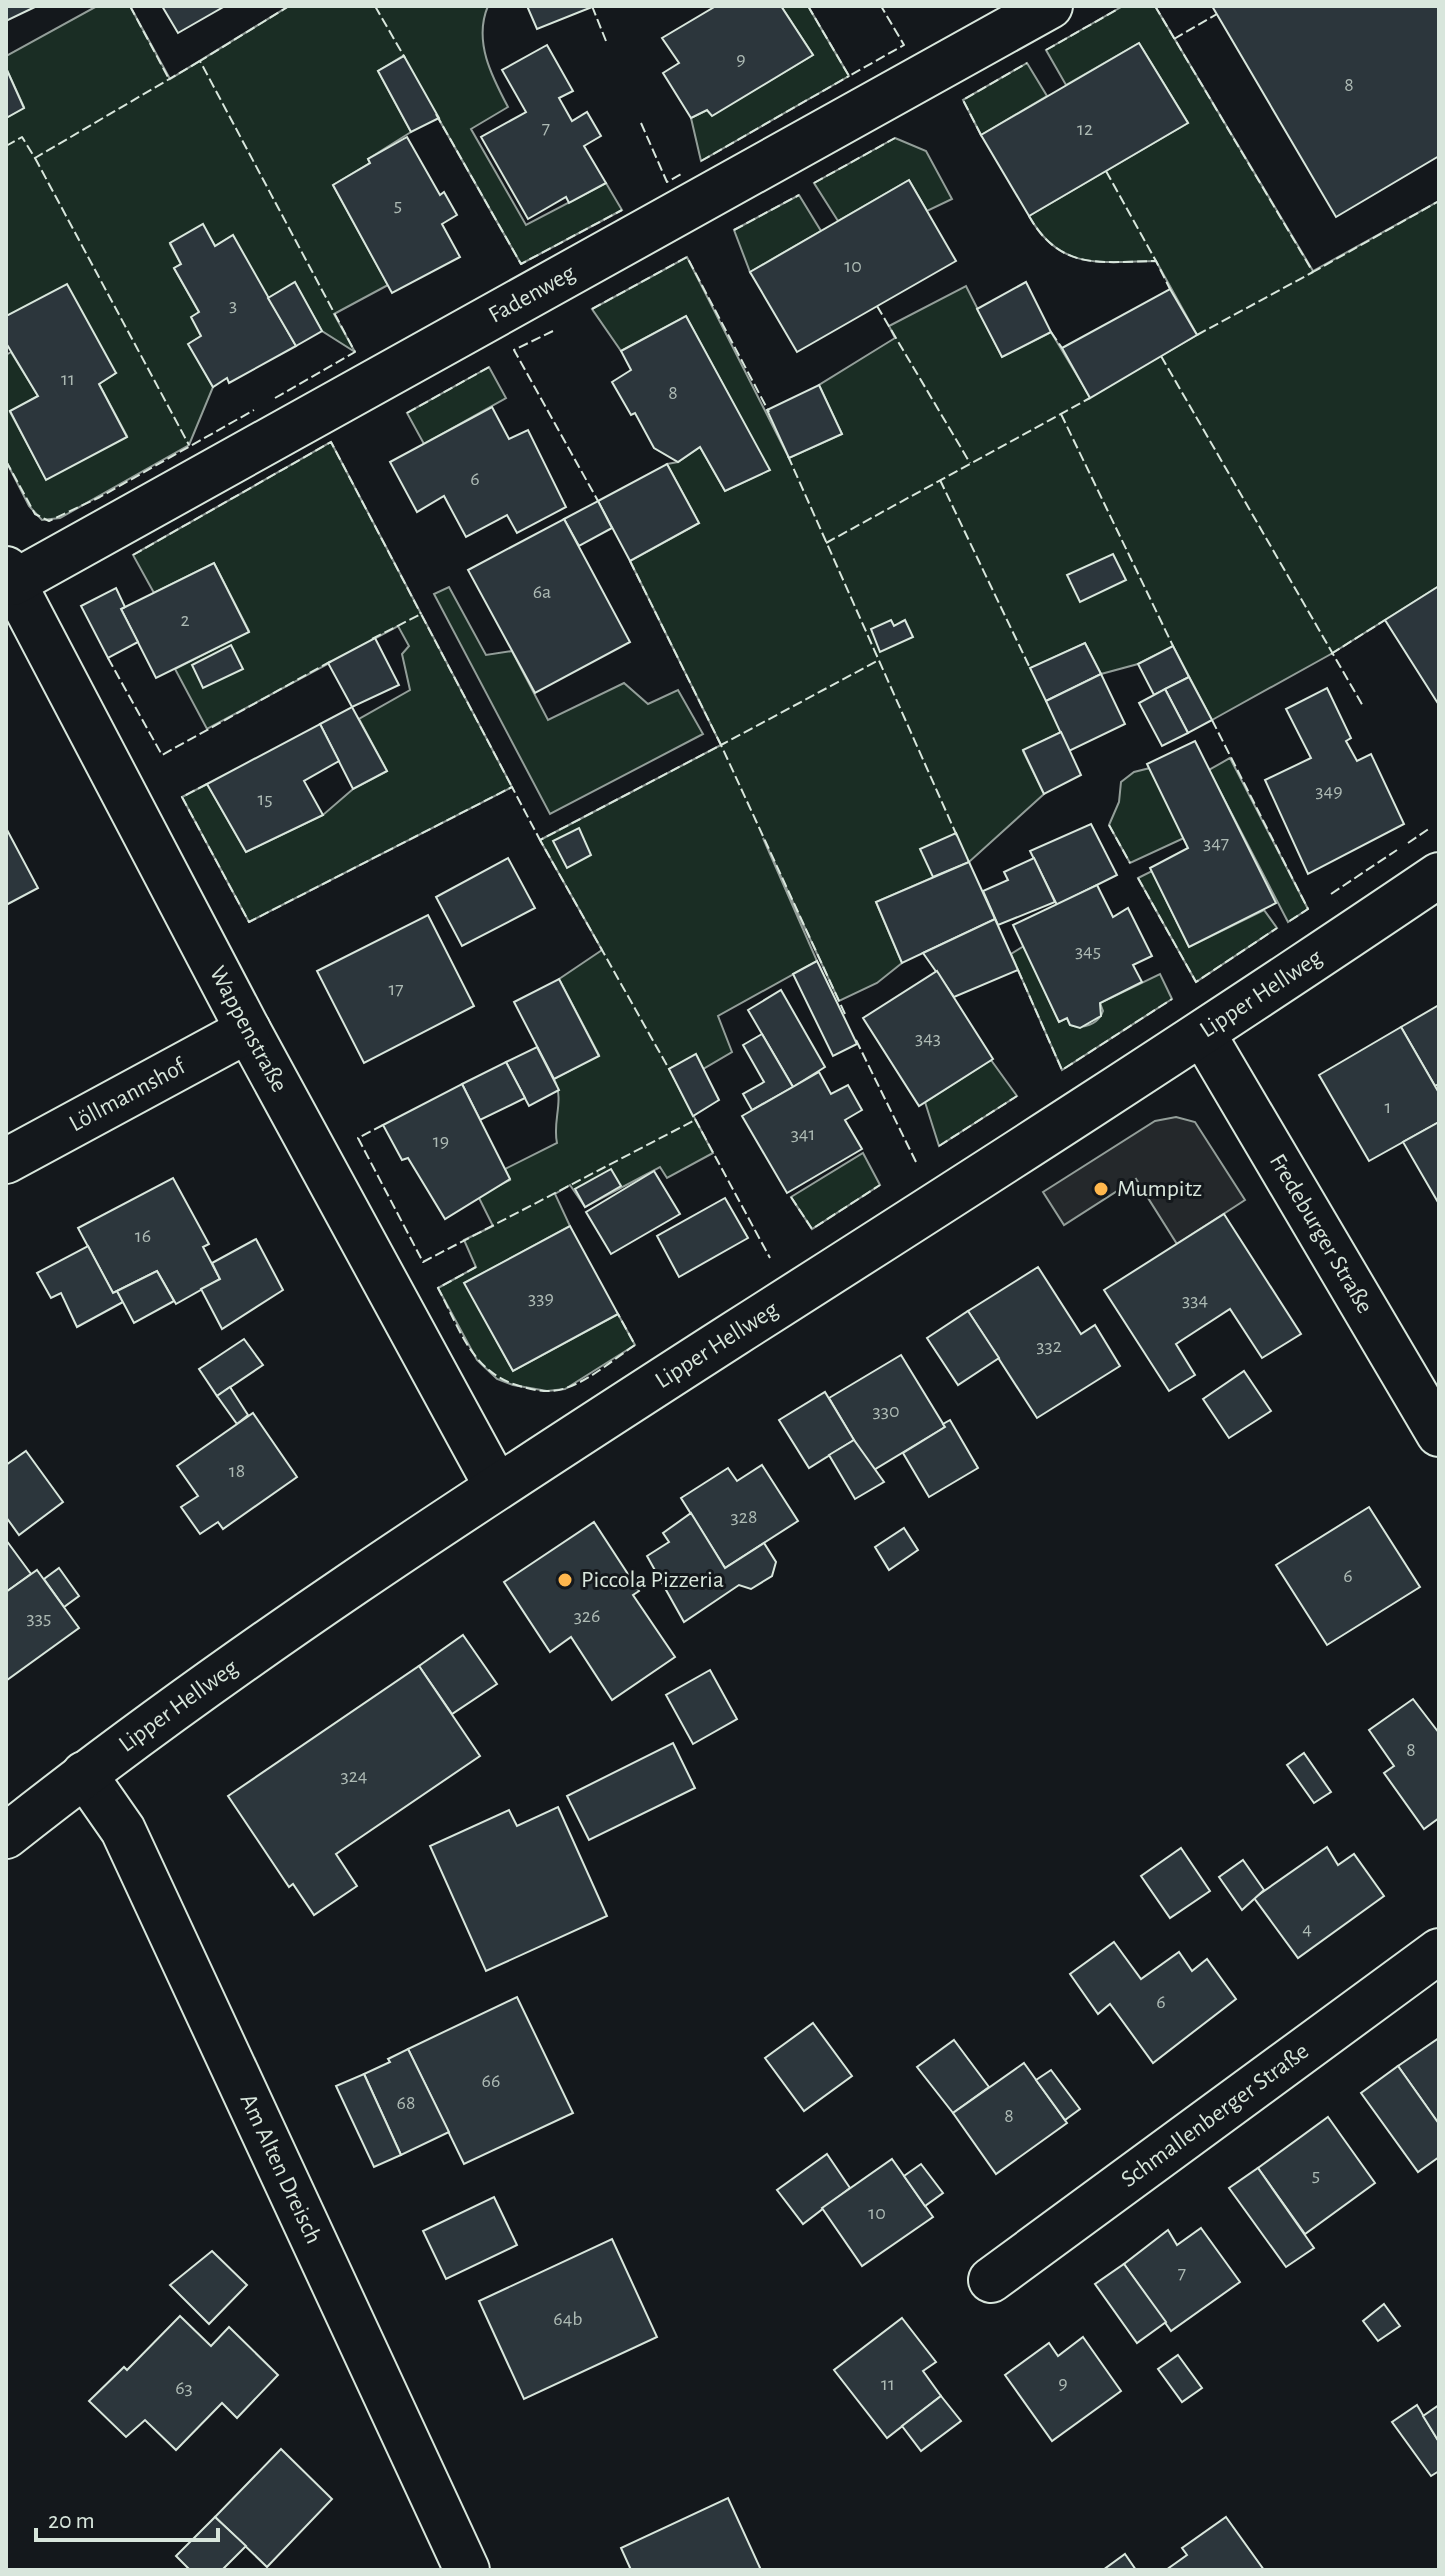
<svg xmlns="http://www.w3.org/2000/svg" width="1445" height="2576" font-family="'Alegreya Sans',sans-serif">
	<style>
		.green { fill: #1a2d24; stroke: #939e99; stroke-width: 2 }
		.parking { fill: #24282b; stroke: #939e99; stroke-width: 2 }
		.building { fill: #2c363c; stroke: #d8e6dc; stroke-width: 2 }
		.lines { fill: none; stroke-linecap: round; stroke-linejoin: round }
		.minor-casing { stroke: #d8e6dc; stroke-width: 48 }
		.minor { stroke: #14181c; stroke-width: 44 }
		.fence { stroke: #d8e6dc; stroke-width: 2; stroke-dasharray: 10 4; stroke-linecap: butt }
		.poi-dot { fill: #ffb74d; stroke: #14181c; stroke-width: 3 }
		.labels { text-anchor: middle; dominant-baseline: central; stroke-width: 6; stroke-linejoin: round; paint-order: stroke }
		.number-label { font-size: 20px; fill: #adbab4 }
		.street-label { font-size: 24px; fill: #d8e6dc; stroke: #14181c }
		.poi-label { font-size: 24px; fill: #d8e6dc; stroke: #14181c; text-anchor: start }
	</style>
	<rect width="100%" height="100%" fill="#14181c"/>
	<g class="green">
		<path d="M97,6H130L170,79L289,6H488C473,41 492,77 508,107L471,129L526,225L606,183L622,210L521,264L403,56L378,71L411,132L368,159L370,163L333,185L388,285L334,314L355,352L322,331L295,283L268,298L232,236L215,246L202,225L170,244L181,264L174,268L199,312L201,336L189,344L213,387L189,445L60,518L42,520L29,506L6,461V355L11,352L38,396L10,412L46,479L127,436L99,384L116,373L6,316V118L24,107L6,68V56Z"/>
		<polygon points="781,6 808,6 849,76 701,161 691,118 707,110 712,115 813,55"/>
		<path d="M1123,6H1155L1313,271L1439,201V586L1331,654L1212,720L1173,646L1138,664L1101,674L1085,643L1031,668L1061,732L1023,751L1044,794L969,862L876,902L902,963L877,983L839,1001L763,838L817,961L718,1016L732,1052L703,1069L696,1055L669,1069L713,1153L667,1178L660,1167L585,1207L570,1185L555,1194L570,1226L465,1283L513,1371L618,1314L635,1345L565,1389L547,1391L513,1385L497,1379L477,1360L438,1288L476,1267L464,1240L493,1226L478,1196L510,1180L505,1169L557,1143C552,1120 565,1101 554,1079L599,1055L559,979L602,950L540,840L721,745L630,561L699,523L667,464L678,462L700,447L725,491L769,470L686,316L621,351L592,309L687,257L789,458L842,434L819,385L895,338L889,326L966,286L1002,357L1051,332L1090,397L1197,335L1156,261C1100,262 1060,271 1029,216L1188,123L1139,43L1066,85L1046,50Z"/>
		<polygon points="1027,63 1047,96 981,135 963,100"/>
		<polygon points="895,138 926,151 952,199 927,211 909,180 838,221 814,183"/>
		<polygon points="799,195 821,231 750,272 734,230"/>
		<polygon points="489,367 506,398 424,444 407,413"/>
		<polygon points="331,442 512,787 249,922 182,797 207,784 246,852 323,815 353,789 387,771 359,719 410,690 402,654 409,646 398,626 207,729 175,669 249,631 214,563 154,593 133,555"/>
		<polygon points="449,587 486,655 512,651 548,720 624,683 648,704 678,690 703,734 550,814 434,594"/>
		<polygon points="1230,758 1308,909 1288,922 1209,770"/>
		<polygon points="1150,768 1184,838 1130,863 1109,825 1119,802 1121,782 1134,772"/>
		<polygon points="1152,871 1189,947 1264,910 1277,928 1196,982 1138,878"/>
		<path d="M1024,946L1059,1022L1067,1018L1070,1025C1083,1029 1098,1025 1103,1011L1100,1003L1160,974L1172,999L1062,1070L1011,954Z"/>
		<polygon points="991,1060 1017,1096 939,1146 925,1102"/>
		<polygon points="863,1153 880,1185 812,1229 791,1197"/>
	</g>
	<polygon class="parking" points="1176,1117 1195,1122 1245,1200 1177,1244 1136,1179 1064,1225 1043,1192 1155,1121"/>
	<g class="building">
		<polygon points="6,6 37,6 6,21"/>
		<polygon points="162,6 225,6 178,33"/>
		<polygon points="527,6 592,6 592,7 537,29"/>
		<polygon points="716,6 781,6 813,55 712,116 707,110 691,118 663,73 679,63 662,38"/>
		<polygon points="1212,6 1439,6 1439,156 1336,217"/>
		<polygon points="1139,43 1188,123 1029,216 981,135"/>
		<polygon points="547,45 573,91 559,98 572,121 587,112 601,136 584,146 606,183 569,203 566,197 528,219 481,137 526,112 502,70"/>
		<polygon points="404,56 439,118 411,132 378,71"/>
		<polygon points="6,68 24,108 6,118"/>
		<polygon points="407,137 440,195 444,192 457,215 442,224 460,257 392,293 333,185 370,163 368,159"/>
		<polygon points="909,180 956,261 797,352 750,272"/>
		<polygon points="203,224 215,246 233,235 296,346 229,383 227,378 213,387 188,344 201,336 191,317 199,312 174,268 181,264 170,243"/>
		<polygon points="295,282 322,331 296,346 268,298"/>
		<polygon points="1026,282 1051,332 1002,357 977,309"/>
		<polygon points="67,284 116,373 99,384 127,437 46,480 10,411 38,396 6,343 6,316"/>
		<polygon points="1170,289 1197,335 1090,398 1062,348"/>
		<polygon points="686,316 770,470 725,491 700,447 678,462 654,448 635,413 631,415 612,382 631,370 621,351"/>
		<polygon points="819,385 842,434 789,458 767,410"/>
		<polygon points="492,407 509,439 528,430 566,507 517,533 507,515 466,537 444,496 417,512 390,462"/>
		<polygon points="667,464 699,523 630,561 598,501"/>
		<polygon points="598,501 612,528 579,546 564,519"/>
		<polygon points="564,519 630,642 535,693 468,570"/>
		<polygon points="1113,554 1126,580 1080,602 1067,575"/>
		<polygon points="214,563 249,632 156,678 121,609"/>
		<polygon points="1439,586 1439,700 1437,702 1385,620"/>
		<polygon points="116,588 125,607 121,609 138,642 108,658 81,606"/>
		<polygon points="891,620 894,626 905,620 913,637 880,652 871,629"/>
		<polygon points="375,638 399,685 352,707 328,663"/>
		<polygon points="1085,643 1101,674 1046,701 1030,668"/>
		<polygon points="231,645 243,669 203,688 192,665"/>
		<polygon points="1173,646 1189,677 1154,695 1138,664"/>
		<polygon points="1101,674 1125,724 1069,751 1046,701"/>
		<polygon points="1189,677 1212,720 1188,733 1165,689"/>
		<polygon points="1327,688 1351,738 1346,741 1357,761 1371,754 1404,824 1308,874 1265,780 1311,758 1286,709"/>
		<polygon points="1165,689 1188,733 1162,746 1139,703"/>
		<polygon points="352,707 387,771 353,789 320,724"/>
		<polygon points="320,724 339,761 304,781 323,815 246,852 207,784"/>
		<polygon points="1061,732 1081,775 1044,794 1023,750"/>
		<polygon points="1195,741 1276,903 1189,947 1150,868 1188,848 1147,764"/>
		<polygon points="1091,824 1117,875 1057,905 1030,851"/>
		<polygon points="6,828 38,888 6,905"/>
		<polygon points="579,828 591,855 567,868 553,841"/>
		<polygon points="956,833 969,862 933,877 920,849"/>
		<polygon points="508,858 535,908 462,946 436,897"/>
		<polygon points="1034,858 1055,902 998,925 983,891 1008,880 1004,872"/>
		<polygon points="969,862 995,919 902,963 876,902"/>
		<polygon points="1097,885 1113,917 1128,908 1152,956 1133,965 1142,982 1100,1003 1101,1016 1080,1028 1070,1025 1067,1018 1059,1022 1013,925"/>
		<polygon points="428,915 474,1006 364,1063 317,971"/>
		<polygon points="995,919 1018,970 954,997 923,953"/>
		<polygon points="817,961 857,1044 833,1056 793,974"/>
		<polygon points="937,971 993,1059 919,1106 863,1018"/>
		<polygon points="559,979 599,1056 554,1079 514,1002"/>
		<polygon points="781,990 825,1067 793,1087 748,1010"/>
		<polygon points="1439,1005 1439,1084 1435,1086 1401,1027"/>
		<polygon points="1401,1027 1439,1093 1439,1122 1369,1161 1319,1075"/>
		<polygon points="762,1034 793,1087 752,1110 743,1094 764,1082 743,1045"/>
		<polygon points="537,1047 559,1090 529,1106 506,1062"/>
		<polygon points="696,1054 719,1100 693,1116 669,1069"/>
		<polygon points="506,1062 525,1098 480,1120 462,1084"/>
		<polygon points="819,1072 831,1094 848,1085 862,1110 845,1120 862,1149 787,1193 742,1116"/>
		<polygon points="462,1084 510,1179 445,1219 408,1158 402,1160 383,1125"/>
		<polygon points="1439,1122 1439,1204 1403,1142"/>
		<polygon points="611,1169 621,1186 585,1207 575,1189"/>
		<polygon points="654,1171 680,1214 611,1254 586,1212"/>
		<polygon points="173,1178 209,1244 203,1247 220,1279 176,1304 157,1271 113,1293 78,1228"/>
		<polygon points="725,1198 748,1238 679,1277 657,1236"/>
		<polygon points="1224,1214 1301,1334 1262,1358 1230,1309 1176,1344 1195,1375 1169,1391 1104,1290"/>
		<polygon points="570,1226 618,1314 513,1371 464,1283"/>
		<polygon points="256,1239 283,1290 222,1329 201,1289 220,1279 212,1263"/>
		<polygon points="88,1246 113,1293 117,1291 123,1302 77,1327 61,1293 51,1298 37,1273"/>
		<polygon points="1038,1267 1081,1334 1095,1325 1120,1366 1037,1418 968,1311"/>
		<polygon points="157,1271 174,1301 134,1323 117,1291"/>
		<polygon points="968,1311 999,1358 958,1385 927,1338"/>
		<polygon points="244,1339 263,1365 217,1396 199,1369"/>
		<polygon points="901,1355 945,1427 872,1471 829,1398"/>
		<polygon points="1244,1371 1271,1411 1229,1438 1203,1399"/>
		<polygon points="230,1387 248,1415 237,1424 217,1396"/>
		<polygon points="825,1392 854,1440 809,1468 779,1420"/>
		<polygon points="253,1413 297,1477 223,1529 218,1522 200,1534 181,1507 198,1496 177,1466"/>
		<polygon points="950,1420 978,1468 929,1497 903,1453 945,1427 943,1424"/>
		<polygon points="854,1440 884,1482 855,1499 829,1455"/>
		<polygon points="26,1451 63,1502 19,1535 6,1517 6,1465"/>
		<polygon points="762,1465 798,1521 725,1568 681,1498 728,1468 737,1481"/>
		<polygon points="1369,1507 1420,1587 1327,1645 1276,1565"/>
		<polygon points="691,1513 725,1568 764,1543 776,1562 772,1576 751,1589 739,1585 684,1622 647,1556 669,1542 663,1533"/>
		<polygon points="594,1522 639,1591 633,1595 675,1657 612,1700 571,1637 550,1652 504,1582"/>
		<polygon points="904,1528 918,1550 889,1570 875,1547"/>
		<polygon points="6,1540 31,1574 6,1592"/>
		<polygon points="59,1568 79,1596 64,1607 44,1579"/>
		<polygon points="37,1570 79,1628 7,1680 6,1592"/>
		<polygon points="463,1635 497,1684 452,1714 419,1666"/>
		<polygon points="419,1666 480,1756 336,1854 357,1886 314,1915 293,1884 289,1887 228,1796"/>
		<polygon points="710,1670 737,1719 693,1744 666,1695"/>
		<polygon points="1413,1699 1439,1733 1439,1818 1424,1829 1384,1773 1394,1766 1369,1730"/>
		<polygon points="673,1743 695,1788 589,1840 567,1796"/>
		<polygon points="1304,1753 1331,1792 1314,1803 1287,1765"/>
		<polygon points="558,1807 607,1916 486,1971 430,1846 509,1810 517,1826"/>
		<polygon points="1327,1847 1338,1865 1354,1854 1384,1896 1298,1958 1254,1898"/>
		<polygon points="1181,1848 1210,1891 1170,1918 1141,1876"/>
		<polygon points="1243,1860 1264,1890 1242,1910 1219,1877"/>
		<polygon points="1114,1942 1141,1979 1179,1952 1192,1971 1207,1959 1236,1999 1153,2063 1110,2004 1098,2014 1070,1974"/>
		<polygon points="517,1997 573,2113 464,2164 408,2049"/>
		<polygon points="813,2023 852,2076 804,2111 765,2058"/>
		<polygon points="1439,2038 1439,2124 1398,2066"/>
		<polygon points="954,2040 989,2087 953,2113 917,2067"/>
		<polygon points="408,2049 449,2132 401,2155 364,2074 390,2062 388,2059"/>
		<polygon points="1024,2063 1067,2123 996,2174 953,2113"/>
		<polygon points="1398,2066 1439,2124 1439,2157 1418,2172 1361,2093"/>
		<polygon points="1051,2070 1080,2109 1065,2120 1036,2080"/>
		<polygon points="364,2074 401,2155 374,2167 336,2086"/>
		<polygon points="1328,2117 1375,2183 1305,2234 1258,2168"/>
		<polygon points="827,2154 850,2188 803,2224 777,2190"/>
		<polygon points="892,2159 933,2217 862,2266 822,2208"/>
		<polygon points="921,2164 943,2193 925,2206 904,2176"/>
		<polygon points="1258,2168 1314,2248 1286,2267 1229,2188"/>
		<polygon points="494,2197 517,2245 446,2279 423,2231"/>
		<polygon points="1201,2228 1240,2282 1171,2331 1124,2264 1168,2230 1177,2245"/>
		<polygon points="612,2239 657,2337 524,2399 479,2301"/>
		<polygon points="212,2251 247,2285 209,2324 170,2285"/>
		<polygon points="1124,2264 1166,2322 1137,2343 1095,2284"/>
		<polygon points="1384,2304 1400,2326 1378,2341 1363,2321"/>
		<polygon points="180,2316 211,2346 229,2327 278,2375 237,2418 222,2403 176,2450 145,2420 126,2437 89,2401 124,2367 127,2370"/>
		<polygon points="902,2318 936,2362 923,2371 941,2396 887,2438 834,2370"/>
		<polygon points="1083,2337 1121,2391 1052,2441 1005,2375 1049,2343 1058,2356"/>
		<polygon points="1178,2355 1202,2388 1182,2402 1158,2369"/>
		<polygon points="941,2396 961,2421 921,2451 902,2426"/>
		<polygon points="1417,2405 1439,2442 1439,2471 1431,2476 1392,2422"/>
		<polygon points="1439,2405 1439,2442 1423,2416"/>
		<polygon points="281,2449 332,2499 267,2567 215,2517"/>
		<polygon points="728,2498 761,2570 631,2570 621,2548"/>
		<polygon points="215,2517 246,2546 222,2570 190,2570 176,2556"/>
		<polygon points="1226,2517 1264,2570 1166,2570 1187,2555 1182,2548"/>
		<polygon points="1125,2554 1136,2570 1103,2570"/>
	</g>
	<g class="lines">
		<defs>
			<g id="minor">
				<path id="s1" d="M6,569L248,1030L497,1487"/>
				<path id="s2" d="M13,583L1050,6"/>
				<path id="s3" d="M1203,1034L1439,1434"/>
				<path id="s4" d="M6,1161L248,1030"/>
				<path id="s5" d="M84,1774L123,1830L467,2570"/>
				<path id="s6" d="M6,1836C237,1653 487,1493 734,1334C971,1183 1207,1032 1439,875"/>
				<path id="s7" d="M991,2280L1439,1951"/>
			</g>
		</defs>
		<use href="#minor" class="minor-casing"/>
		<use href="#minor" class="minor"/>
		<g class="fence">
			<polyline points="130,6 169,79"/>
			<polyline points="375,6 405,58"/>
			<polyline points="592,6 606,41"/>
			<polyline points="808,6 849,76 904,45 881,6"/>
			<polyline points="1155,6 1313,272 1439,201"/>
			<polyline points="1174,39 1217,14"/>
			<polyline points="1046,50 1118,9"/>
			<polyline points="436,114 521,264 622,210"/>
			<polyline points="641,123 667,182 683,173"/>
			<polyline points="981,135 963,100 1027,63"/>
			<polyline points="6,146 22,137 35,158 200,61"/>
			<polyline points="35,158 189,445"/>
			<polyline points="701,161 849,76"/>
			<polyline points="1106,171 1156,261"/>
			<polyline points="814,183 895,138"/>
			<path d="M1029,216C1060,271 1100,262 1156,261L1170,289"/>
			<polyline points="734,230 799,195"/>
			<polyline points="877,306 970,463"/>
			<polyline points="592,309 687,257 769,412"/>
			<polyline points="553,331 514,350 598,501"/>
			<polyline points="1051,332 1062,348"/>
			<polyline points="1197,335 1313,272"/>
			<polyline points="1161,356 1363,706"/>
			<polyline points="275,398 355,352 200,61 289,6"/>
			<polyline points="407,413 489,367"/>
			<polyline points="1061,414 1173,646"/>
			<polyline points="788,456 957,836"/>
			<polyline points="6,461 35,514 49,521 100,497 254,410"/>
			<polyline points="940,480 1030,668"/>
			<polyline points="826,543 1090,398"/>
			<polyline points="133,555 331,442 421,614"/>
			<polyline points="630,561 721,745 540,840 669,1069"/>
			<polyline points="372,639 421,614 512,787"/>
			<polyline points="1331,654 1385,620"/>
			<polyline points="108,658 162,755 333,660"/>
			<polyline points="1212,720 1308,909 1288,922"/>
			<polyline points="207,784 182,797 249,922 512,787 540,840"/>
			<polyline points="1109,825 1130,863"/>
			<polyline points="1408,843 1430,828"/>
			<polyline points="1138,878 1196,982 1277,928"/>
			<polyline points="1331,894 1397,850"/>
			<polyline points="1018,970 1062,1070 1172,999"/>
			<polyline points="845,1014 721,745 879,660"/>
			<polyline points="856,1040 916,1162"/>
			<polyline points="695,1119 770,1258"/>
			<polyline points="383,1125 358,1138 423,1262 695,1120"/>
			<polyline points="939,1146 1017,1096"/>
			<polyline points="791,1197 812,1229 880,1185"/>
			<path d="M476,1267L438,1288C461,1331 472,1374 523,1387C537,1391 552,1393 566,1388C590,1380 614,1359 635,1345L618,1314"/>
		</g>
	</g>
	<g class="poi-dot">
		<circle cx="1101" cy="1189" r="8"/>
		<circle cx="565" cy="1580" r="8"/>
	</g>
	<g class="labels">
		<g class="number-label">
			<text x="741" y="59">9</text>
			<text x="1349" y="85">8</text>
			<text x="546" y="128">7</text>
			<text x="1085" y="129">12</text>
			<text x="398" y="205">5</text>
			<text x="853" y="266">10</text>
			<text x="233" y="305">3</text>
			<text x="68" y="379">11</text>
			<text x="673" y="393">8</text>
			<text x="475" y="479">6</text>
			<text x="542" y="592">6a</text>
			<text x="185" y="620">2</text>
			<text x="1329" y="791">349</text>
			<text x="265" y="799">15</text>
			<text x="1216" y="843">347</text>
			<text x="1088" y="951">345</text>
			<text x="396" y="989">17</text>
			<text x="928" y="1038">343</text>
			<text x="1388" y="1107">1</text>
			<text x="803" y="1134">341</text>
			<text x="441" y="1141">19</text>
			<text x="143" y="1236">16</text>
			<text x="541" y="1298">339</text>
			<text x="1195" y="1300">334</text>
			<text x="1049" y="1346">332</text>
			<text x="886" y="1411">330</text>
			<text x="237" y="1471">18</text>
			<text x="744" y="1517">328</text>
			<text x="1348" y="1576">6</text>
			<text x="587" y="1616">326</text>
			<text x="39" y="1618">335</text>
			<text x="1411" y="1750">8</text>
			<text x="354" y="1776">324</text>
			<text x="1307" y="1929">4</text>
			<text x="1161" y="2002">6</text>
			<text x="491" y="2081">66</text>
			<text x="406" y="2103">68</text>
			<text x="1009" y="2116">8</text>
			<text x="1316" y="2175">5</text>
			<text x="877" y="2213">10</text>
			<text x="1182" y="2273">7</text>
			<text x="568" y="2319">64b</text>
			<text x="1063" y="2383">9</text>
			<text x="888" y="2384">11</text>
			<text x="184" y="2388">63</text>
		</g>
		<g class="street-label">
			<text stroke="none"><textPath href="#s2" startOffset="594">Fadenweg</textPath></text>
			<text stroke="none"><textPath href="#s6" startOffset="1512">Lipper Hellweg</textPath></text>
			<text stroke="none"><textPath href="#s1" startOffset="520">Wappenstraße</textPath></text>
			<text stroke="none"><textPath href="#s4" startOffset="138">Löllmannshof</textPath></text>
			<text stroke="none"><textPath href="#s3" startOffset="232">Fredeburger Straße</textPath></text>
			<text stroke="none"><textPath href="#s6" startOffset="864">Lipper Hellweg</textPath></text>
			<text stroke="none"><textPath href="#s6" startOffset="216">Lipper Hellweg</textPath></text>
			<text stroke="none"><textPath href="#s7" startOffset="278">Schmallenberger Straße</textPath></text>
			<text stroke="none"><textPath href="#s5" startOffset="442">Am Alten Dreisch</textPath></text>
		</g>
		<g class="poi-label">
			<text x="1117" y="1189">Mumpitz</text>
			<text x="581" y="1580">Piccola Pizzeria</text>
		</g>
	</g>
	<rect width="1445" height="2576" fill="none" stroke="#d8e6dc" stroke-width="16"/>
	<path d="M36 2528v12h182v-12" fill="none" stroke="#d8e6dc" stroke-width="4"/>
	<text x="48" y="2528" font-size="24" fill="#d8e6dc" stroke="#14181c" stroke-width="6" paint-order="stroke">20 m</text>
</svg>
